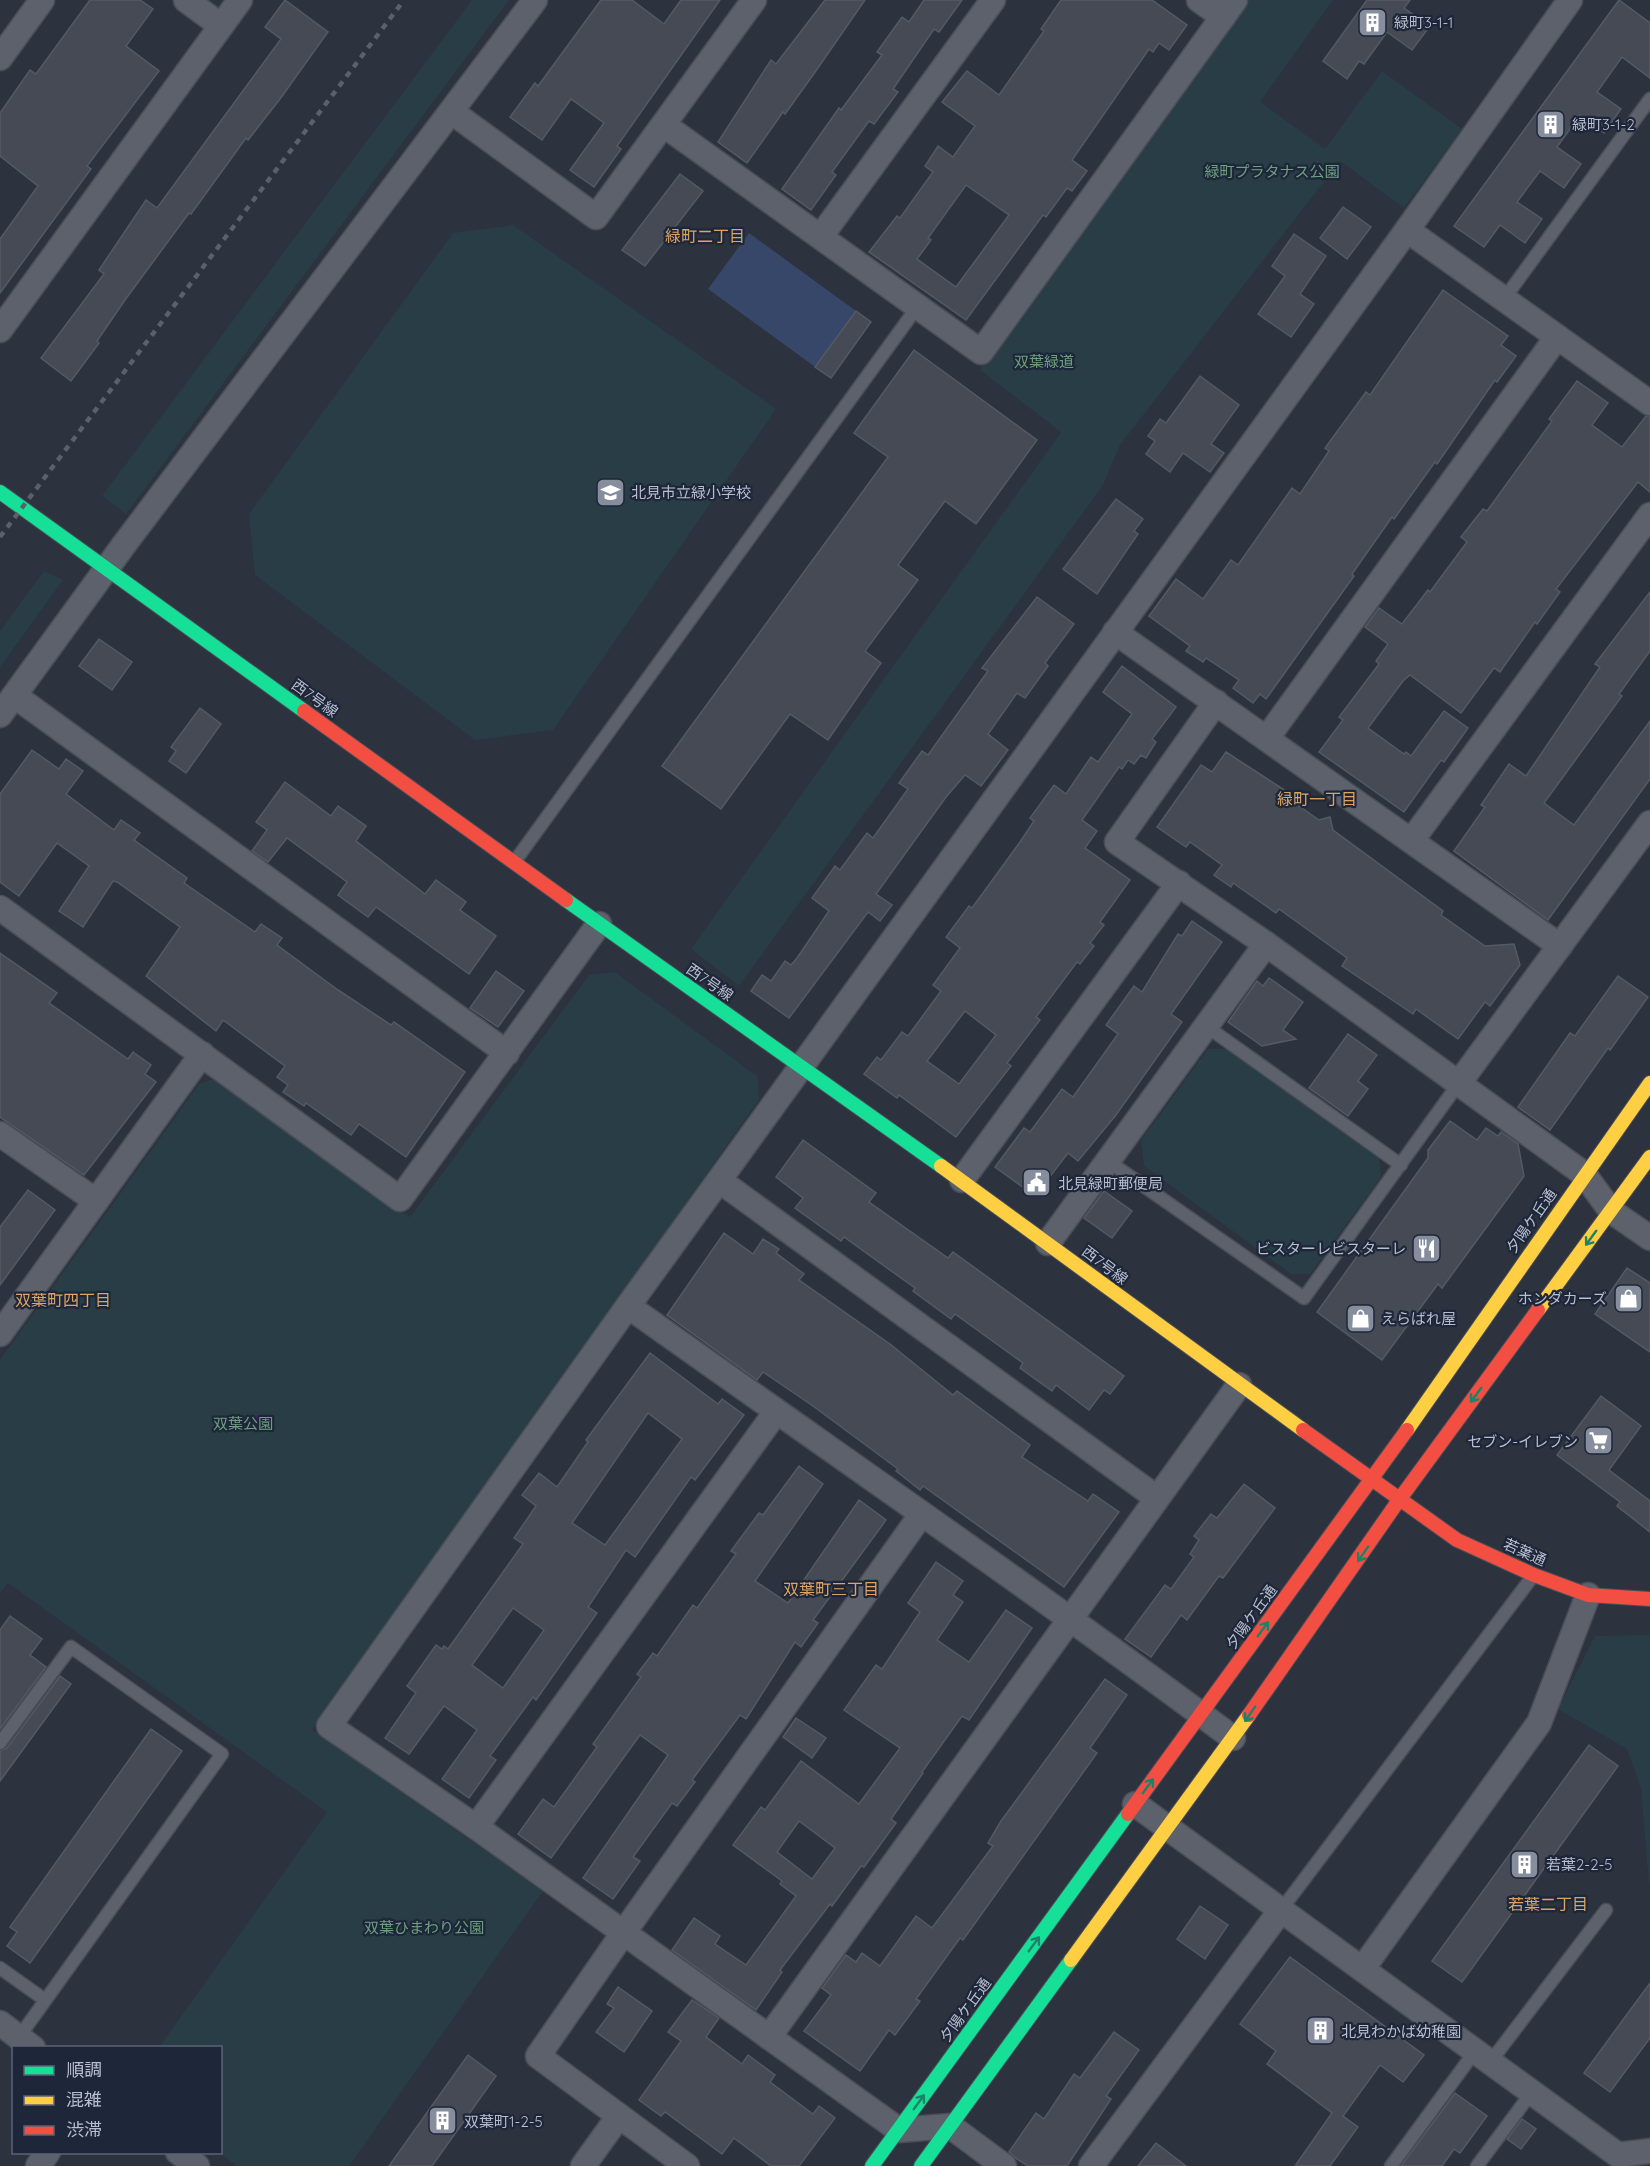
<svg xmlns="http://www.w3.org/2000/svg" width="1650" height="2166" font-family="Quicksand,'Noto Sans JP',sans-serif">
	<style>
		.green { fill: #283d45 }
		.water { fill: #374769 }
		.building { fill: #454a54; stroke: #545a65; stroke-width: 1.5; fill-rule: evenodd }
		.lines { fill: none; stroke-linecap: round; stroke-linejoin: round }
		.lane-casing { stroke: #494d56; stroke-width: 15 }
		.street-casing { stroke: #494d56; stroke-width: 27 }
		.fast-casing { stroke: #494d56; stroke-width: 16 }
		.slow-casing { stroke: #494d56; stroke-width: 16 }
		.jam-casing { stroke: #494d56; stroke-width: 16 }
		.lane { stroke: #5d616b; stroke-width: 12 }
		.street { stroke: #5d616b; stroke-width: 24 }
		.fast { stroke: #16e098; stroke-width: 14 }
		.slow { stroke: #ffcf43; stroke-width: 14 }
		.jam { stroke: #f24e42; stroke-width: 14 }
		.rail { stroke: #5b6069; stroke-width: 4.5; stroke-dasharray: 6 6; stroke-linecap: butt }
		.oneway { stroke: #1a8469 }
		.labels { text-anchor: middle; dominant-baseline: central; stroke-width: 4.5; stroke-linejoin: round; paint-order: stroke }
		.poi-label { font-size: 15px; fill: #b7bece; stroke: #1e273a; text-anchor: start }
		.park-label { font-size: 15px; fill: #6da07e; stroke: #1e273a }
		.street-label { font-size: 15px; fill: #b7bece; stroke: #1e273a }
		.neighbourhood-label { font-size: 16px; fill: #dea462; stroke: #1e273a }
	</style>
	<rect width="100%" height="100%" fill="#2c323e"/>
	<g class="green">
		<polygon points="472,0 509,0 126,514 102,496"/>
		<polygon points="1249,0 1333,0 1260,102 1325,149 1382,71 1462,129 1404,208 1340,161 1120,445 1103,485 739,986 691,949 1061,432 980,370"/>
		<polygon points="513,225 776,409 553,730 475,740 255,575 249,514 453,233"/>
		<polygon points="44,571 63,580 0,667 0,631"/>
		<polygon points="615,972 758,1077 759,1100 312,1730 543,1891 349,2166 237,2166 219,2153 220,2048 159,2047 327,1812 8,1583 0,1593 0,1360 199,1084 214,1079 410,1217 589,975"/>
		<polygon points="1208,1049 1229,1049 1379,1156 1381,1177 1310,1274 1291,1274 1144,1166 1141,1140"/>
		<polygon points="1650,1635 1650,1884 1649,1884 1641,1788 1627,1749 1558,1709 1595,1636"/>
	</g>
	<polygon class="water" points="749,233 856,311 815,367 708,289"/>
	<g class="building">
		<polygon points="90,0 140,0 153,9 126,46 159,71 87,166 91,169 0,293 0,239 38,186 0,156 0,113 30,70 36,74"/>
		<polygon points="285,0 328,32 280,99 248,140 246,138 191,214 189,213 125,300 97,341 99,343 71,381 41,358 104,274 99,270 146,200 157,208 281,39 265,27"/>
		<polygon points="601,0 632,0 664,24 681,0 720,0 617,146 621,149 594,187 570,170 604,123 571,99 542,140 510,117 535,83 538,86"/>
		<polygon points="825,0 865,0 813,75 785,114 783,112 747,163 718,142 771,60 776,64"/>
		<polygon points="924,0 962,0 939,32 934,29 893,89 898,92 874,124 869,121 832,172 836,175 811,210 782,189 839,108 841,110 882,55 877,52 902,17 909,22"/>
		<path d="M1061,0H1152L1187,25L1169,50L1159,43L1153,52L1149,49L1072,160L1087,171L1072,191L1067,188L1046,217L1043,215L966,320L869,252L897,216L900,218L933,172L925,166L938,146L953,157L975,126L942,102L967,71L999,95L1044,31L1041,29ZM966,185L1009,215L956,287L917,259L931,240L928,238Z"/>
		<polygon points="1367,0 1410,0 1404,8 1430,26 1412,50 1387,32 1364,64 1359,61 1347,79 1323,61"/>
		<polygon points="1619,0 1650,23 1650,78 1622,57 1597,92 1621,109 1604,133 1580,115 1557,147 1581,164 1564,188 1540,171 1517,202 1542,219 1525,243 1500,225 1484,247 1454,226"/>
		<polygon points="680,174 703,191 645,266 622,250"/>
		<polygon points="1343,207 1371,227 1347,259 1320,238"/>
		<polygon points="1294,234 1326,256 1300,294 1314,304 1291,337 1258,314 1285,276 1272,266"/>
		<polygon points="1443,290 1508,336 1501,345 1516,356 1497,382 1495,380 1437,464 1435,462 1394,519 1392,517 1352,574 1354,576 1266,699 1260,694 1253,703 1233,688 1239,680 1206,658 1203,662 1186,651 1190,646 1149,616 1176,579 1203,599 1231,560 1238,565 1292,488 1300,494 1329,451 1325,448 1366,392 1370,395"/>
		<polygon points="856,311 871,322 831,378 815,367"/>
		<polygon points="914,350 1037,440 976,524 945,501 898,565 918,580 865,651 881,663 828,740 790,714 721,809 662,766 888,457 854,433"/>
		<polygon points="1200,376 1239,405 1211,444 1224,453 1210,472 1183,453 1170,472 1146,454 1155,441 1148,436 1160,419 1166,423"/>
		<polygon points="1577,381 1608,403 1592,425 1622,447 1646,416 1650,417 1650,492 1638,482 1556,589 1560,592 1537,624 1535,622 1500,672 1494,668 1461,713 1410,675 1403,681 1368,728 1404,754 1406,752 1411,756 1444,711 1468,728 1444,762 1441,760 1404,812 1319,752 1343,720 1339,717 1379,664 1376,661 1388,644 1365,627 1379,608 1402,624 1428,590 1430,592 1467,542 1461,537 1483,509 1487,511 1552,421 1549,419"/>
		<polygon points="1116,499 1143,519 1134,531 1138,534 1097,594 1063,569"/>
		<polygon points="1650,592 1650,651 1619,694 1622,696 1544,803 1574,825 1650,721 1650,779 1548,920 1454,851 1485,807 1481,805 1509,764 1526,776 1600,667 1595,664"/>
		<polygon points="1037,597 1074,624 1045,663 1048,666 1025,698 1017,693 988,734 1008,750 981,786 965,775 946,797 876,894 892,905 880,921 868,912 789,1018 751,991 762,975 771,981 785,961 791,965 797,958 829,911 812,898 835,866 840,870 867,833 873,838 908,789 899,783 922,751 928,755 988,671 982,668"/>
		<polygon points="99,639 132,662 112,690 79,666"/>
		<path d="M1122,666L1176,707L1152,739L1156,742L1146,758L1141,755L1134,764L1128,760L1122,769L1119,767L1082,820L1097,831L1085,848L1130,880L1100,922L1104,925L1090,943L1094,946L1080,964L1077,962L1036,1017L1040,1020L1007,1063L1011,1066L956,1137L899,1095L897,1098L864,1074L877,1057L881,1060L902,1032L908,1036L941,991L933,985L960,948L946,937L969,906L972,908L1020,842L1034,821L1030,818L1054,785L1066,794L1091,757L1098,762L1132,714L1103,692ZM965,1011L996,1035L959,1084L927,1061Z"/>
		<polygon points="200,708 221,724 186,773 169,761 176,751 171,747"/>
		<polygon points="32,750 59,769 66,759 83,771 66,794 114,830 121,820 140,833 134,840 187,878 184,883 255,932 261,924 282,938 277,945 338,990 391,1025 394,1022 465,1072 406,1157 359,1124 351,1135 306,1103 304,1106 283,1092 288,1085 277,1077 285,1066 223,1020 216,1031 146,976 180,927 117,882 113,881 83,927 59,911 89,866 57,843 19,896 0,882 0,794"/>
		<polygon points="1226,752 1295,797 1292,801 1319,820 1330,817 1333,830 1443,911 1441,915 1485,946 1514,944 1520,965 1490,1006 1485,1002 1458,1039 1416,1009 1413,1014 1342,966 1347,958 1279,909 1276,913 1233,883 1231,887 1214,875 1222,865 1190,842 1186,847 1157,827 1201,765 1212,772"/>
		<polygon points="285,782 331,816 338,806 366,826 356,841 425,894 436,880 466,902 460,910 496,936 469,974 376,907 368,917 338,895 347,882 287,838 268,862 252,851 267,830 256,822"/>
		<polygon points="1192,921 1222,942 1171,1014 1182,1022 1116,1115 1078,1161 1068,1153 1035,1196 995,1167 1024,1128 1030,1132 1062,1089 1073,1097 1118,1034 1106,1025 1134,986 1142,992 1178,934 1182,936"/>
		<polygon points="0,953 57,993 49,1003 128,1059 133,1052 151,1065 145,1074 156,1082 84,1175 0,1117"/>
		<polygon points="496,971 524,991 498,1027 470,1008"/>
		<polygon points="1618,976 1648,997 1610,1050 1608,1048 1550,1130 1518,1107 1570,1033 1575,1036"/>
		<polygon points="1269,978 1303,1002 1283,1030 1296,1039 1262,1046 1228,1022 1257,981 1263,986"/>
		<polygon points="1348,1034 1377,1055 1358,1081 1368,1089 1348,1116 1309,1088"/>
		<polygon points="1450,1121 1477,1140 1486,1128 1498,1136 1501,1132 1518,1144 1524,1176 1442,1288 1438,1284 1382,1360 1317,1312 1428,1158 1428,1150"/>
		<polygon points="803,1140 876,1193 869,1202 948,1258 953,1252 1124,1376 1110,1394 1104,1390 1089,1410 1056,1385 1052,1391 1020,1368 1023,1363 955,1314 951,1319 913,1291 915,1288 844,1237 841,1241 795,1208 803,1198 776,1177"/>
		<polygon points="28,1190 55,1210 0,1285 0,1227"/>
		<polygon points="1104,1191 1132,1211 1112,1238 1084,1218"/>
		<polygon points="724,1233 753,1254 763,1239 779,1249 776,1253 804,1274 799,1280 890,1344 953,1395 957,1391 1030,1445 1022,1457 1088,1501 1093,1494 1119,1512 1064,1587 923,1486 920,1490 896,1471 898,1469 813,1406 763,1372 757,1380 667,1315"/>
		<polygon points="1627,1268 1650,1283 1650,1352 1595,1314"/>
		<path d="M650,1353L718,1404L722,1399L744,1415L695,1480L691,1477L635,1557L626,1550L588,1607L597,1613L536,1700L533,1697L490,1756L496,1760L469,1798L442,1779L477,1730L444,1706L409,1754L385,1738L416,1693L407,1686L436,1645L442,1649L444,1646L448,1649L523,1544L514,1538L536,1506L522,1495L539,1473L557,1487L588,1442L586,1440ZM648,1413L682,1439L605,1545L572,1523ZM513,1608L544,1630L503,1688L472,1665Z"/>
		<polygon points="1601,1396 1641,1426 1609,1470 1650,1501 1650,1532 1617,1506 1620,1502 1557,1455"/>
		<polygon points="799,1466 823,1484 755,1581 788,1603 859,1500 886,1520 813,1620 818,1623 801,1647 795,1642 746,1719 740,1715 692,1780 695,1782 677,1806 672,1803 633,1857 640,1861 613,1899 583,1878 668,1755 640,1735 551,1858 518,1834 543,1799 554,1807 597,1747 593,1744 641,1677 637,1674 653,1653 657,1656 693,1605 697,1608 736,1554 731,1551 759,1513 763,1515"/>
		<polygon points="1244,1484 1275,1508 1223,1578 1219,1576 1187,1620 1181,1615 1151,1657 1125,1639 1165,1585 1171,1589 1194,1557 1190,1554 1199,1540 1194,1536 1211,1514 1217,1518"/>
		<path d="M936,1562L963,1581L953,1595L963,1602L937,1640L969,1662L1006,1610L1032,1628L969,1720L962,1716L922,1772L923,1773L891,1819L896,1823L864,1867L861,1866L832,1906L830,1904L780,1970L782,1972L756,2010L672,1950L694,1918L720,1936L715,1944L746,1965L796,1896L780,1884L782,1881L733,1845L761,1807L765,1810L801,1761L859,1804L900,1748L844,1710L876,1665L882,1669L920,1612L908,1603ZM799,1821L835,1848L812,1879L777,1852Z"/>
		<polygon points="10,1616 42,1639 30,1655 46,1667 0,1729 0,1630"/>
		<polygon points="60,1676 71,1684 0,1781 0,1751 7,1748"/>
		<polygon points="1105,1679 1127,1695 1090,1748 1097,1753 963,1940 960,1938 916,1999 920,2001 895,2035 889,2030 860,2071 804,2031 831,1995 822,1988 846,1955 856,1962 862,1953 880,1966 916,1916 932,1928 993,1846 988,1843 1001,1821"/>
		<polygon points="796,1718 826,1738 812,1758 783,1737"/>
		<polygon points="151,1729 182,1751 30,1963 7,1946 17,1932 10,1927"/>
		<polygon points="1589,1745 1618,1766 1462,1982 1432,1961"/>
		<polygon points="1200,1906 1228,1925 1205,1959 1177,1939"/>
		<polygon points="1290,1957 1424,2055 1403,2082 1380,2065 1343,2116 1358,2127 1330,2166 1295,2166 1332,2113 1267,2064 1276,2051 1240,2024"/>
		<polygon points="1650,1983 1650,2038 1610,2092 1584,2073"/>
		<polygon points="618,1987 652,2011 624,2052 596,2032 614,2008 607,2004"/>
		<polygon points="692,2000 719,2018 706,2037 742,2064 748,2055 775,2075 770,2082 813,2114 819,2106 835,2118 799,2166 771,2166 734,2138 722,2154 665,2112 661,2116 639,2100 681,2041 668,2032"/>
		<polygon points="1114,2032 1139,2050 1106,2096 1111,2099 1067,2166 1028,2166 1014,2157 1009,2152 1036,2113 1044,2119 1074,2074 1080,2078"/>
		<polygon points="468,2055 496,2076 432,2166 389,2166"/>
		<polygon points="1455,2093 1487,2116 1460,2153 1454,2149 1442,2166 1401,2166"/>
		<polygon points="1522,2119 1536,2129 1521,2149 1507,2139"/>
		<polygon points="1156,2143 1186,2166 1138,2166"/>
	</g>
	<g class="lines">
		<defs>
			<g id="lane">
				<polyline points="1504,299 1650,99"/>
				<polyline points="515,861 918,306"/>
				<polyline points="1206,1026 1401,1165"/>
				<polyline points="1108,1161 1304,1298 1459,1083"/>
				<polyline points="0,1743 71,1647 222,1754 19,2037"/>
				<polyline points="1281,1910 1533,1576"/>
				<polyline points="0,1968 45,2000"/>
				<polyline points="1491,2061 1606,1910"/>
				<polyline points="1391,2166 1476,2050"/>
				<polyline points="1477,2166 1532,2092"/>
			</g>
			<g id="street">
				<polyline points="186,0 220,25"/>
				<polyline points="1199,0 1223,17"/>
				<polyline points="0,58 42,0"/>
				<polyline points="452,112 596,217 754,0"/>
				<polyline points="664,125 981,352 1235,0"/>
				<polyline points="1407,230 1650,403"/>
				<polyline points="821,236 993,0"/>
				<polyline points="0,330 240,0"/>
				<polyline points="1115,632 1560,946"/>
				<polyline points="15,696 507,1053"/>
				<polyline points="1216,702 1117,842 1266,944 1584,1174 1611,1211 1650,1238"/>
				<polyline points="0,715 123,546 535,0"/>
				<polyline points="1267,738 1557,337"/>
				<polyline points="1412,840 1650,515"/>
				<polyline points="0,908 400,1199 599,924"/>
				<polyline points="1459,1083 1650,823"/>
				<polyline points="0,1134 96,1201"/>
				<polyline points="962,1180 1179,883"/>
				<polyline points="720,1181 1157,1498"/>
				<polyline points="1048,1243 1266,944"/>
				<path d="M628,1306C830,1450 1034,1590 1233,1738"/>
				<polyline points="0,1334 202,1054"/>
				<polyline points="1135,1804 1618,2155 1650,2151"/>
				<polyline points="476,1827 776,1412"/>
				<polyline points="1363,1968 1539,1723 1588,1595"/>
				<polyline points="0,2023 33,2048"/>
				<polyline points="769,2037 1239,1385"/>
				<polyline points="178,2152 197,2166"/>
				<polyline points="38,2166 48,2152"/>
				<polyline points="583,2166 619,2116"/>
				<polyline points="687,2166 538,2056 624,1932 921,1515"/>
				<polyline points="1004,2166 950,2126 899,2130 476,1827 329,1726 628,1306 1407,230 1570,0"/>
				<polyline points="1091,2166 1281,1910"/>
			</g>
			<g id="fast">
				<polyline points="0,492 304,711"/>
				<polyline points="566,900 941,1166"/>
				<polyline points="872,2166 1128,1814"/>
				<polyline points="921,2166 1071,1960"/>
			</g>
			<g id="slow">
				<polyline points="941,1166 1303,1430"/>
				<polyline points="1538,1310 1650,1157"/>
				<polyline points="1407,1430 1650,1083"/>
				<polyline points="1071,1960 1249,1715"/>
			</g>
			<g id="jam">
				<polyline points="304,711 566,900"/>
				<polyline points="1303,1430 1457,1540 1534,1575 1588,1595 1650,1599"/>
				<polyline points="1249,1715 1399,1500 1538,1310"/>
				<polyline points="1128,1814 1407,1430"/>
			</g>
		</defs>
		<use href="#lane" class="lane-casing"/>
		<use href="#street" class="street-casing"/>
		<use href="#fast" class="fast-casing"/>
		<use href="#slow" class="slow-casing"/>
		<use href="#jam" class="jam-casing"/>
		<use href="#lane" class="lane"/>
		<use href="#street" class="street"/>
		<use href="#fast" class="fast"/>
		<use href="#slow" class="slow"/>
		<use href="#jam" class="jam"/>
		<polyline class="rail" points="0,537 404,0"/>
	</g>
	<defs><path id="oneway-shaft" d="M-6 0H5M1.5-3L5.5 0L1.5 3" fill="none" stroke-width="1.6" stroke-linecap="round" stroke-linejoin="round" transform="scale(1.5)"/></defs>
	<g class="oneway">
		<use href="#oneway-shaft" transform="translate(1591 1238) rotate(126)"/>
		<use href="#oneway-shaft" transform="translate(1476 1395) rotate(126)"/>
		<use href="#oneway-shaft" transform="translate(1363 1554) rotate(125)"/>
		<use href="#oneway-shaft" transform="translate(1263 1629) rotate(-54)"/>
		<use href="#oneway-shaft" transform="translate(1250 1714) rotate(125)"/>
		<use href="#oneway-shaft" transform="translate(1148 1786) rotate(-54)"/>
		<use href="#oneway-shaft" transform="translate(1034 1944) rotate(-54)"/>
		<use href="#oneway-shaft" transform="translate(919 2102) rotate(-54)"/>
	</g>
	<defs>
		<symbol id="building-square" viewBox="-11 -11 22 22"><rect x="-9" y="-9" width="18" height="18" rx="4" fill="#868d9c" stroke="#1e273a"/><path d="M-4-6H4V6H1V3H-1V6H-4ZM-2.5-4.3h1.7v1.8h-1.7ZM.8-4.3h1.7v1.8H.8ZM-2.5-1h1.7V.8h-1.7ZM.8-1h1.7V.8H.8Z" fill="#fff"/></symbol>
		<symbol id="school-square" viewBox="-11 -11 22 22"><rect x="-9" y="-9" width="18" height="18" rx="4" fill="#868d9c" stroke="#1e273a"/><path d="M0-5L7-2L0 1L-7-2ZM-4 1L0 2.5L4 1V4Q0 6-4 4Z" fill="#fff"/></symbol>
		<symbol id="civic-square" viewBox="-11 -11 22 22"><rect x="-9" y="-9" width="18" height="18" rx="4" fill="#868d9c" stroke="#1e273a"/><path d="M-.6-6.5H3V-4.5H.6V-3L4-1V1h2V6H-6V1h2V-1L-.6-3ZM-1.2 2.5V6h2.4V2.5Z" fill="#fff"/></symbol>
		<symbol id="restaurant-square" viewBox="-11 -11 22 22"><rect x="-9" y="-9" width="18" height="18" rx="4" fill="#868d9c" stroke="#1e273a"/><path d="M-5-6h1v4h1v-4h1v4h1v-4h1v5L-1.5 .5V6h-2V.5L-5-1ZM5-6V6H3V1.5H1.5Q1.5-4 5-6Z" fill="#fff"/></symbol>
		<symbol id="shop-square" viewBox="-11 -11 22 22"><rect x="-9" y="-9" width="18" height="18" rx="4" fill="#868d9c" stroke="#1e273a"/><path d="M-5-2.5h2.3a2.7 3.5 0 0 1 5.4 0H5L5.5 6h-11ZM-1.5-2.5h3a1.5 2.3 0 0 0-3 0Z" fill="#fff"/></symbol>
		<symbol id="supermarket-square" viewBox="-11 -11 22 22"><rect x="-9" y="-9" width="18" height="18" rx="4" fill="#868d9c" stroke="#1e273a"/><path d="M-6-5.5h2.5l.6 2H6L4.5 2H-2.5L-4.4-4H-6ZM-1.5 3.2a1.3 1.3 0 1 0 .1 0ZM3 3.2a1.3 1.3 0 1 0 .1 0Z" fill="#fff"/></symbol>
	</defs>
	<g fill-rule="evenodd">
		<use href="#building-square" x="1356" y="6" width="33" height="33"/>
		<use href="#building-square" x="1534" y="108" width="33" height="33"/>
		<use href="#school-square" x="594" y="476" width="33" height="33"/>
		<use href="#civic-square" x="1020" y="1166" width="33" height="33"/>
		<use href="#restaurant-square" x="1410" y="1232" width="33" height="33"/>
		<use href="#shop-square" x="1612" y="1282" width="33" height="33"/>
		<use href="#shop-square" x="1344" y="1302" width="33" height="33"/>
		<use href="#supermarket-square" x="1582" y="1424" width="33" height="33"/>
		<use href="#building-square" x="1508" y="1848" width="33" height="33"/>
		<use href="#building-square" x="1304" y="2014" width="33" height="33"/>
		<use href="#building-square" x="426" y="2104" width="33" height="33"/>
	</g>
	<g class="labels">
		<g class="poi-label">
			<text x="1394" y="22">緑町3-1-1</text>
			<text x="1572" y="124">緑町3-1-2</text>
			<text x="631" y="492">北見市立緑小学校</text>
			<text x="1058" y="1183">北見緑町郵便局</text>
			<text x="1406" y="1248" text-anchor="end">ビスターレビスターレ</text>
			<text x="1607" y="1298" text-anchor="end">ホンダカーズ</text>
			<text x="1381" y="1318">えらばれ屋</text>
			<text x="1578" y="1441" text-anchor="end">セブン-イレブン</text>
			<text x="1546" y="1864">若葉2-2-5</text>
			<text x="1341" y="2031">北見わかば幼稚園</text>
			<text x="464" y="2121">双葉町1-2-5</text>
		</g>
		<g class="park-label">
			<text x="1272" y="171">緑町プラタナス公園</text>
			<text x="1044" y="361">双葉緑道</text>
			<text x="243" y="1423">双葉公園</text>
			<text x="424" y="1927">双葉ひまわり公園</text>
		</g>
		<g class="street-label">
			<text transform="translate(315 698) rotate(36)">西7号線</text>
			<text transform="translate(710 982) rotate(35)">西7号線</text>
			<text transform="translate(1531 1221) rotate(-55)">夕陽ケ丘通</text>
			<text transform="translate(1105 1265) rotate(37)">西7号線</text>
			<text transform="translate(1525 1552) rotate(24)">若葉通</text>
			<text transform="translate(1251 1617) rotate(-54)">夕陽ケ丘通</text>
			<text transform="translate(965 2010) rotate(-54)">夕陽ケ丘通</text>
		</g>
		<g class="neighbourhood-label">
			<text x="705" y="236">緑町二丁目</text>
			<text x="1317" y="799">緑町一丁目</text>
			<text x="63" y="1300">双葉町四丁目</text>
			<text x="831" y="1589">双葉町三丁目</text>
			<text x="1548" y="1904">若葉二丁目</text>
		</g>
	</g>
	<rect x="12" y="2046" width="210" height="108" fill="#1e273a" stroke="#5b6375" stroke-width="1.5"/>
	<rect x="24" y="2066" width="30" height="9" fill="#16e098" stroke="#5b6375" stroke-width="1.5"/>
	<text x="66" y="2076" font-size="18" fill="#b7bece">順調</text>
	<rect x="24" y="2096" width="30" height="9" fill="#ffcf43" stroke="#5b6375" stroke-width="1.5"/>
	<text x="66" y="2106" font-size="18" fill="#b7bece">混雑</text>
	<rect x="24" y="2126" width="30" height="9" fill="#f24e42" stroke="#5b6375" stroke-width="1.5"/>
	<text x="66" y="2136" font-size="18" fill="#b7bece">渋滞</text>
</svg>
